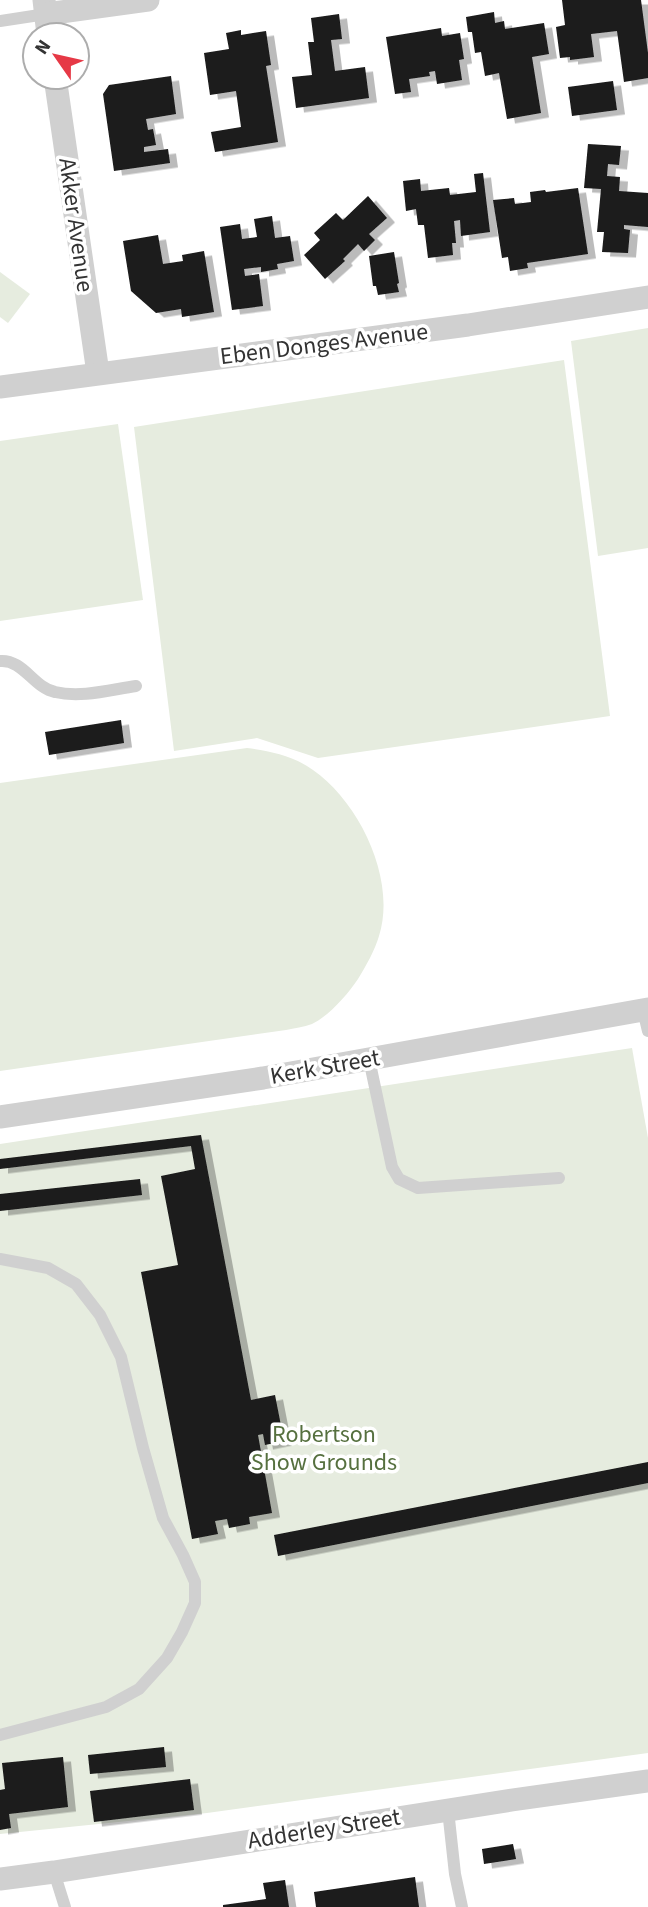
<svg xmlns="http://www.w3.org/2000/svg" width="648" height="1907" font-family="'Source Sans 3',sans-serif">
	<style>
		.green { fill: #e6ecdf }
		.building { fill: #1a1a1a; filter: url(#shadow) }
		.lines { fill: none; stroke-linecap: round; stroke-linejoin: round }
		.service { stroke: #d0d0d0; stroke-width: 12 }
		.minor { stroke: #d0d0d0; stroke-width: 23 }
		.labels { text-anchor: middle; dominant-baseline: central; stroke-width: 7; stroke-linejoin: round; paint-order: stroke }
		.street-label { font-size: 24px; fill: #333; stroke: #fff }
		.park-label { font-size: 24px; fill: #56703f; stroke: #fff }
	</style>
	<defs>
		<filter id="shadow"><feDropShadow dx="8" dy="4.5" stdDeviation="0" flood-color="#0004"/></filter>
	</defs>
	<rect width="100%" height="100%" fill="#fff"/>
	<g class="green">
		<polygon points="0,272 30,294 8,323 0,317"/>
		<polygon points="648,328 648,548 598,556 571,341"/>
		<polygon points="564,360 610,716 318,758 257,738 174,751 134,427"/>
		<polygon points="118,424 143,600 0,621 0,441"/>
		<path d="M247,748C270,751 294,756 313,770C359,802 397,879 379,936C375,950 366,966 358,979C347,995 330,1015 312,1024C304,1027 294,1028 286,1030L0,1071V783Z"/>
		<polygon points="632,1048 648,1138 648,1753 207,1813 0,1834 0,1144"/>
	</g>
	<g class="building">
		<polygon points="562,0 641,0 648,53 648,78 624,82 617,31 591,34 594,57 570,60 570,57 560,58 556,27 565,25"/>
		<polygon points="494,12 495,23 504,21 505,29 544,23 549,54 532,57 541,113 507,119 499,73 485,76 481,52 475,53 472,32 468,32 466,17"/>
		<polygon points="339,14 342,39 331,40 335,71 365,67 369,98 296,108 292,77 312,75 308,42 314,42 311,18"/>
		<polygon points="441,28 442,36 460,33 464,59 459,60 462,80 437,84 435,71 429,72 430,76 409,79 411,92 395,94 386,37"/>
		<polygon points="241,30 241,35 266,31 271,65 266,66 278,142 215,152 211,132 241,127 236,91 210,95 204,53 229,49 226,33"/>
		<polygon points="171,76 176,114 146,119 148,130 153,129 156,145 144,147 144,152 168,149 170,163 114,171 103,94 109,85"/>
		<polygon points="613,81 617,110 572,116 568,87"/>
		<polygon points="588,144 621,146 619,165 608,164 607,176 620,177 619,191 648,193 648,227 624,225 624,229 630,230 628,253 602,252 604,232 597,232 601,189 584,188"/>
		<polygon points="483,173 490,232 461,236 460,220 454,221 456,243 452,243 453,255 428,258 424,225 418,225 416,209 406,211 403,181 420,179 421,191 449,188 450,195 476,192 474,174"/>
		<polygon points="578,188 588,254 527,263 528,268 510,271 508,257 502,258 493,200 514,198 515,204 531,202 530,192 545,190 546,192"/>
		<polygon points="368,196 387,218 369,234 375,240 364,251 358,244 343,259 345,261 325,279 304,255 320,240 314,233 336,213 343,220"/>
		<polygon points="272,216 275,238 290,236 294,261 277,264 278,269 261,272 261,267 244,269 245,276 259,274 263,306 232,310 220,227 240,224 242,239 257,237 254,219"/>
		<polygon points="158,235 163,264 183,261 182,255 204,251 214,312 182,317 181,309 156,313 131,291 123,241"/>
		<polygon points="394,252 399,283 397,284 399,292 378,295 376,286 373,286 369,256"/>
		<polygon points="121,720 124,743 49,755 45,732"/>
		<polygon points="201,1135 251,1400 275,1395 284,1441 265,1445 263,1434 258,1435 272,1513 249,1517 250,1524 229,1528 227,1519 215,1521 218,1534 192,1539 141,1272 178,1265 161,1176 195,1169 191,1146 0,1169 0,1159"/>
		<polygon points="140,1179 142,1195 0,1211 0,1194"/>
		<polygon points="648,1462 648,1483 278,1556 274,1535"/>
		<polygon points="164,1747 166,1767 90,1774 88,1755"/>
		<polygon points="63,1757 68,1807 9,1814 11,1828 0,1830 0,1790 5,1789 2,1763"/>
		<polygon points="190,1779 194,1810 94,1822 90,1791"/>
		<polygon points="513,1844 516,1859 484,1864 482,1849"/>
		<polygon points="415,1877 419,1907 316,1907 314,1892"/>
		<polygon points="285,1880 289,1907 223,1907 223,1905 266,1899 263,1883"/>
	</g>
	<g class="lines">
		<g class="service">
			<polyline points="0,21 46,14"/>
			<path d="M0,661C23,659 34,688 55,692C81,698 109,690 136,686"/>
			<polyline points="643,1010 648,1031"/>
			<polyline points="369,1059 392,1167 399,1179 418,1188 559,1178"/>
			<polyline points="0,1259 48,1268 76,1284 100,1315 121,1357 143,1448 163,1518 183,1555 195,1582 195,1603 182,1632 167,1658 139,1689 106,1707 0,1735"/>
			<polyline points="448,1810 455,1874 462,1907"/>
			<polyline points="54,1872 65,1907"/>
		</g>
		<g class="minor">
			<polyline points="44,0 48,35"/>
			<polyline points="46,14 148,0"/>
			<polyline points="55,77 98,373"/>
			<polyline points="0,387 468,325 648,297"/>
			<polyline points="0,1117 263,1078 648,1009"/>
			<polyline points="0,1879 54,1872 512,1800 648,1781"/>
		</g>
	</g>
	<g class="labels">
		<g class="street-label">
			<text transform="translate(76 225) rotate(82)">Akker Avenue</text>
			<text transform="translate(324 344) rotate(-7)">Eben Donges Avenue</text>
			<text transform="translate(325 1067) rotate(-10)">Kerk Street</text>
			<text transform="translate(324 1829) rotate(-9)">Adderley Street</text>
		</g>
		<g class="park-label">
			<text x="324" y="1434">Robertson<tspan x="324" dy="28">Show Grounds</tspan></text>
		</g>
	</g>
	<g transform="translate(56 56) rotate(304)"><circle r="33" fill="#ffffff" stroke="#adadad" stroke-width="2"/>
	<path d="M0-5L12 26L0 18L-12 26Z" fill="#e63946"/>
	<text y="-10" font-size="19" font-weight="bold" text-anchor="middle" fill="#333333">N</text>
	</g>
</svg>
